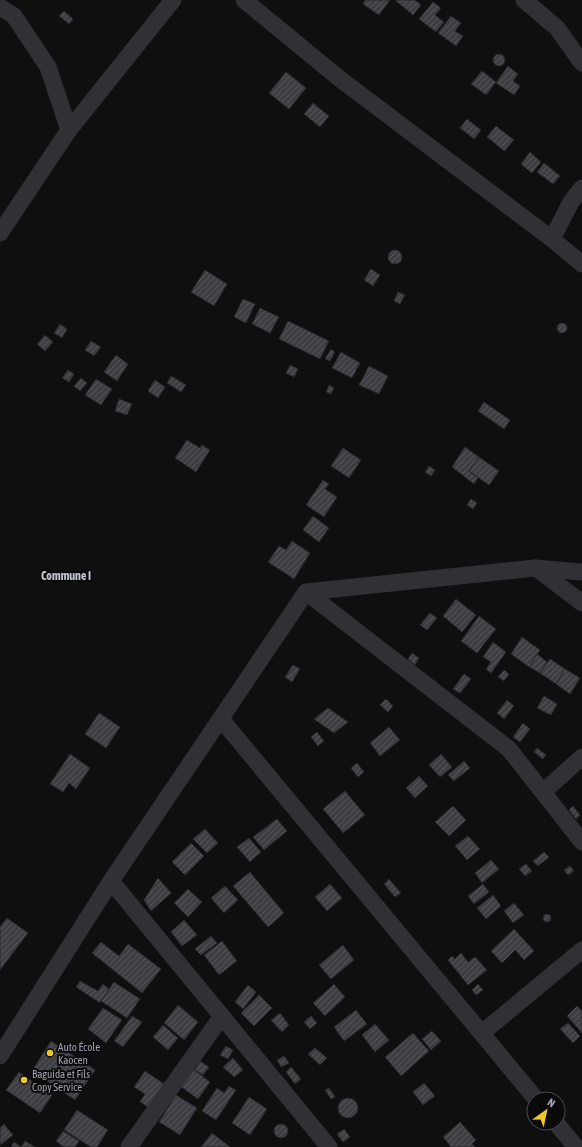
<svg xmlns="http://www.w3.org/2000/svg" width="582" height="1147" font-family="'Asap Condensed',sans-serif">
	<style>
		.building { fill: url(#building-hatch); stroke: #29292c }
		.lines { fill: none; stroke-linecap: round; stroke-linejoin: round }
		.street { stroke: #303035; stroke-width: 17 }
		.poi-dot { fill: #efc628; stroke: #0a0a0b; stroke-width: 1.5 }
		.labels { text-anchor: middle; dominant-baseline: central; stroke-width: 4; stroke-linejoin: round; paint-order: stroke }
		.poi-label { font-size: 11px; fill: #a0a3b1; stroke: #0a0a0b; text-anchor: start }
		.neighbourhood-label { font-size: 12px; font-weight: bold; fill: #c1c3cd; stroke: #0a0a0b }
	</style>
	<defs>
		<pattern id="building-hatch" width="6" height="6" patternUnits="userSpaceOnUse"><rect width="6" height="6" fill="#3e3e43"/><path d="M-1 1l2-2M0 6l6-6M5 7l2-2" fill="none" stroke="#57575c"/></pattern>
	</defs>
	<rect width="100%" height="100%" fill="#0f0f10"/>
	<g class="building">
		<polygon points="365,0 390,0 379,15 363,4"/>
		<polygon points="396,0 415,0 421,5 413,15 396,1"/>
		<polygon points="433,2 441,8 435,15 444,22 436,32 419,19"/>
		<polygon points="64,11 73,19 69,24 59,16"/>
		<polygon points="451,16 461,23 455,31 463,36 456,46 438,33"/>
		<circle cx="499" cy="60" r="6"/>
		<polygon points="508,66 518,74 513,81 520,86 514,95 496,83"/>
		<polygon points="482,71 496,82 486,95 471,84"/>
		<polygon points="286,72 306,88 289,109 269,93"/>
		<polygon points="313,103 329,116 320,127 304,114"/>
		<polygon points="467,119 481,130 474,139 460,128"/>
		<polygon points="496,126 514,140 504,151 487,137"/>
		<polygon points="530,152 541,162 532,173 521,164"/>
		<polygon points="544,163 560,176 553,184 537,172"/>
		<circle cx="395" cy="257" r="7"/>
		<polygon points="371,269 380,275 373,286 364,280"/>
		<polygon points="205,270 227,284 214,306 191,292"/>
		<polygon points="398,292 405,295 400,304 394,301"/>
		<polygon points="243,299 255,304 246,323 234,317"/>
		<polygon points="260,308 279,317 270,333 252,324"/>
		<polygon points="288,321 329,341 320,359 279,339"/>
		<circle cx="562" cy="328" r="5"/>
		<polygon points="60,324 67,329 62,338 54,333"/>
		<polygon points="45,335 53,342 45,351 37,344"/>
		<polygon points="91,341 101,347 94,356 85,350"/>
		<polygon points="331,349 335,352 330,361 325,359"/>
		<polygon points="341,352 360,363 352,378 332,368"/>
		<polygon points="116,355 128,364 117,381 104,372"/>
		<polygon points="290,365 298,369 294,377 286,373"/>
		<polygon points="369,366 388,376 379,394 359,385"/>
		<polygon points="68,370 74,374 69,382 62,378"/>
		<polygon points="171,376 186,385 181,392 167,383"/>
		<polygon points="81,378 87,383 80,391 74,386"/>
		<polygon points="96,379 112,389 101,405 85,395"/>
		<polygon points="155,380 165,387 158,398 148,391"/>
		<polygon points="329,385 334,388 331,394 326,392"/>
		<polygon points="119,399 132,404 127,415 115,411"/>
		<polygon points="484,402 510,420 504,429 478,411"/>
		<polygon points="187,440 200,448 202,445 210,450 196,472 175,458"/>
		<polygon points="465,447 479,457 469,471 478,478 474,484 452,467"/>
		<polygon points="343,448 361,460 349,478 331,466"/>
		<polygon points="479,457 499,471 489,485 469,471"/>
		<polygon points="429,466 435,470 431,476 425,472"/>
		<polygon points="323,480 329,484 325,489 337,497 324,517 306,505"/>
		<polygon points="471,499 477,503 473,509 467,505"/>
		<polygon points="313,516 329,528 319,542 303,530"/>
		<polygon points="292,541 310,553 294,579 268,562 279,546 286,550"/>
		<polygon points="456,599 476,615 462,632 443,616"/>
		<polygon points="430,613 437,618 427,630 420,625"/>
		<polygon points="479,616 496,629 477,653 461,641"/>
		<polygon points="522,637 540,650 529,667 511,654"/>
		<polygon points="493,642 506,652 491,673 486,669 491,662 483,657"/>
		<polygon points="412,653 419,658 415,665 408,659"/>
		<polygon points="537,654 547,662 540,673 529,667"/>
		<polygon points="550,659 565,669 556,684 540,673"/>
		<polygon points="293,665 300,669 292,682 285,677"/>
		<polygon points="565,669 580,678 570,694 556,684"/>
		<polygon points="504,670 509,674 504,681 498,677"/>
		<polygon points="464,674 471,679 460,693 453,689"/>
		<polygon points="544,696 557,704 551,715 537,708"/>
		<polygon points="386,699 393,706 388,712 380,705"/>
		<polygon points="507,700 514,706 504,719 497,713"/>
		<polygon points="328,708 348,722 334,733 314,719"/>
		<polygon points="99,713 120,727 106,748 85,734"/>
		<polygon points="523,723 530,729 520,742 513,737"/>
		<polygon points="389,727 400,740 380,756 370,743"/>
		<polygon points="317,732 324,741 318,746 311,737"/>
		<polygon points="537,748 546,755 543,759 534,752"/>
		<polygon points="70,754 90,768 76,789 69,783 63,792 50,784"/>
		<polygon points="441,754 452,767 440,777 429,765"/>
		<polygon points="464,761 470,768 454,781 448,775"/>
		<polygon points="357,763 364,772 358,777 351,768"/>
		<polygon points="419,776 428,786 415,798 406,788"/>
		<polygon points="345,791 365,815 343,833 323,809"/>
		<polygon points="453,806 466,820 449,836 435,822"/>
		<polygon points="573,806 580,815 576,819 569,810"/>
		<polygon points="277,819 287,831 264,850 253,837"/>
		<polygon points="205,829 218,843 207,853 193,839"/>
		<polygon points="468,836 480,849 467,860 455,846"/>
		<polygon points="249,838 261,852 250,862 237,847"/>
		<polygon points="191,843 204,856 185,875 172,862"/>
		<polygon points="544,852 549,857 538,866 533,861"/>
		<polygon points="491,860 499,869 482,883 475,873"/>
		<polygon points="526,864 532,871 525,876 519,869"/>
		<polygon points="570,866 574,871 568,875 564,870"/>
		<polygon points="250,872 284,913 268,927 233,886"/>
		<polygon points="158,878 171,893 151,911 144,900"/>
		<polygon points="389,879 401,893 395,897 384,884"/>
		<polygon points="330,884 342,898 327,911 315,897"/>
		<polygon points="483,884 489,892 474,904 468,896"/>
		<polygon points="225,886 238,900 224,913 211,898"/>
		<polygon points="188,889 202,902 188,917 174,903"/>
		<polygon points="493,895 501,906 486,919 477,908"/>
		<polygon points="514,903 524,915 513,923 504,911"/>
		<circle cx="547" cy="918" r="4"/>
		<polygon points="7,918 28,933 0,970 0,927"/>
		<polygon points="184,920 197,935 182,946 171,932"/>
		<polygon points="514,929 534,951 524,960 515,950 502,963 491,951"/>
		<polygon points="211,936 217,943 201,955 195,949"/>
		<polygon points="222,941 237,961 219,975 204,955"/>
		<polygon points="101,942 119,956 128,944 161,969 142,993 92,953"/>
		<polygon points="343,945 354,960 331,979 319,965"/>
		<polygon points="461,953 468,962 475,957 487,970 468,985 448,960 452,956 455,959"/>
		<polygon points="80,981 98,991 103,984 109,989 100,1003 76,987"/>
		<polygon points="114,982 140,999 127,1018 101,1001"/>
		<polygon points="334,984 345,997 325,1016 313,1003"/>
		<polygon points="478,984 483,990 476,995 472,990"/>
		<polygon points="248,985 256,992 243,1009 235,1002"/>
		<polygon points="259,995 272,1008 254,1026 241,1013"/>
		<polygon points="178,1005 198,1022 184,1040 164,1023"/>
		<polygon points="577,1006 582,1011 582,1033 567,1016"/>
		<polygon points="103,1008 122,1020 106,1043 88,1029"/>
		<polygon points="356,1010 367,1024 344,1041 334,1027"/>
		<polygon points="280,1013 289,1025 282,1032 271,1020"/>
		<polygon points="132,1016 142,1022 123,1047 114,1041"/>
		<polygon points="311,1016 317,1023 310,1029 304,1022"/>
		<polygon points="568,1023 580,1036 573,1043 560,1029"/>
		<polygon points="375,1024 389,1040 375,1052 362,1035"/>
		<polygon points="163,1025 178,1038 168,1050 153,1037"/>
		<polygon points="432,1031 441,1041 431,1050 422,1039"/>
		<polygon points="413,1033 429,1051 401,1076 385,1057"/>
		<polygon points="51,1041 95,1070 75,1100 32,1071"/>
		<polygon points="226,1046 233,1050 228,1059 220,1055"/>
		<polygon points="315,1048 327,1058 320,1065 308,1054"/>
		<polygon points="284,1056 289,1063 281,1067 277,1060"/>
		<polygon points="233,1058 243,1070 234,1077 223,1067"/>
		<polygon points="200,1061 209,1067 203,1075 195,1070"/>
		<polygon points="291,1067 301,1079 295,1084 286,1072"/>
		<polygon points="193,1069 210,1082 198,1099 180,1086"/>
		<polygon points="145,1071 164,1084 148,1107 140,1102 145,1094 134,1087"/>
		<polygon points="19,1072 52,1095 40,1113 6,1090"/>
		<polygon points="424,1083 435,1096 423,1105 413,1092"/>
		<polygon points="229,1086 236,1090 216,1120 202,1111 217,1088 224,1093"/>
		<polygon points="329,1088 335,1097 331,1099 325,1090"/>
		<polygon points="176,1095 197,1108 180,1135 159,1122"/>
		<polygon points="249,1097 267,1109 250,1135 232,1123"/>
		<circle cx="348" cy="1108" r="10"/>
		<polygon points="77,1110 108,1130 97,1147 91,1147 64,1130"/>
		<polygon points="460,1122 476,1140 472,1144 475,1147 451,1147 443,1137"/>
		<polygon points="4,1124 13,1135 0,1145 0,1128"/>
		<circle cx="281" cy="1131" r="7"/>
		<polygon points="344,1129 350,1137 343,1142 337,1134"/>
		<polygon points="63,1131 79,1141 75,1147 64,1147 56,1141"/>
		<polygon points="212,1133 230,1147 201,1147"/>
		<polygon points="25,1141 35,1147 11,1147 14,1142 21,1147"/>
	</g>
	<g class="lines">
		<g class="street">
			<polyline points="244,0 340,79 552,239 582,264"/>
			<polyline points="524,0 557,28 582,63"/>
			<polyline points="0,7 14,16 48,67 69,130 0,233"/>
			<polyline points="69,130 173,0"/>
			<polyline points="552,239 571,202 582,188"/>
			<polyline points="536,568 582,603"/>
			<polyline points="306,592 509,749 582,842"/>
			<polyline points="221,719 536,1099"/>
			<polyline points="543,792 582,757"/>
			<polyline points="111,881 329,1147"/>
			<polyline points="482,1033 582,950"/>
			<polyline points="0,1056 111,881 306,592 535,568 582,572"/>
			<polyline points="556,1123 576,1147"/>
			<polyline points="129,1147 222,1016"/>
		</g>
	</g>
	<g class="poi-dot">
		<circle cx="50" cy="1053" r="4"/>
		<circle cx="24" cy="1080" r="4"/>
	</g>
	<g class="labels">
		<g class="poi-label">
			<text x="58" y="1047">Auto École<tspan x="58" dy="13">Kaocen</tspan></text>
			<text x="32" y="1074">Baguida et Fils<tspan x="32" dy="13">Copy Service</tspan></text>
		</g>
		<g class="neighbourhood-label">
			<text x="66" y="576">Commune I</text>
		</g>
	</g>
	<g transform="translate(546 1111) rotate(33)"><circle r="19" fill="#0a0a0b" stroke="#46474d"/>
	<path d="M0-3L7 15L0 10L-7 15Z" fill="#efc628"/>
	<text y="-6" font-size="11" font-weight="bold" text-anchor="middle" fill="#a0a3b1">N</text>
	</g>
</svg>
